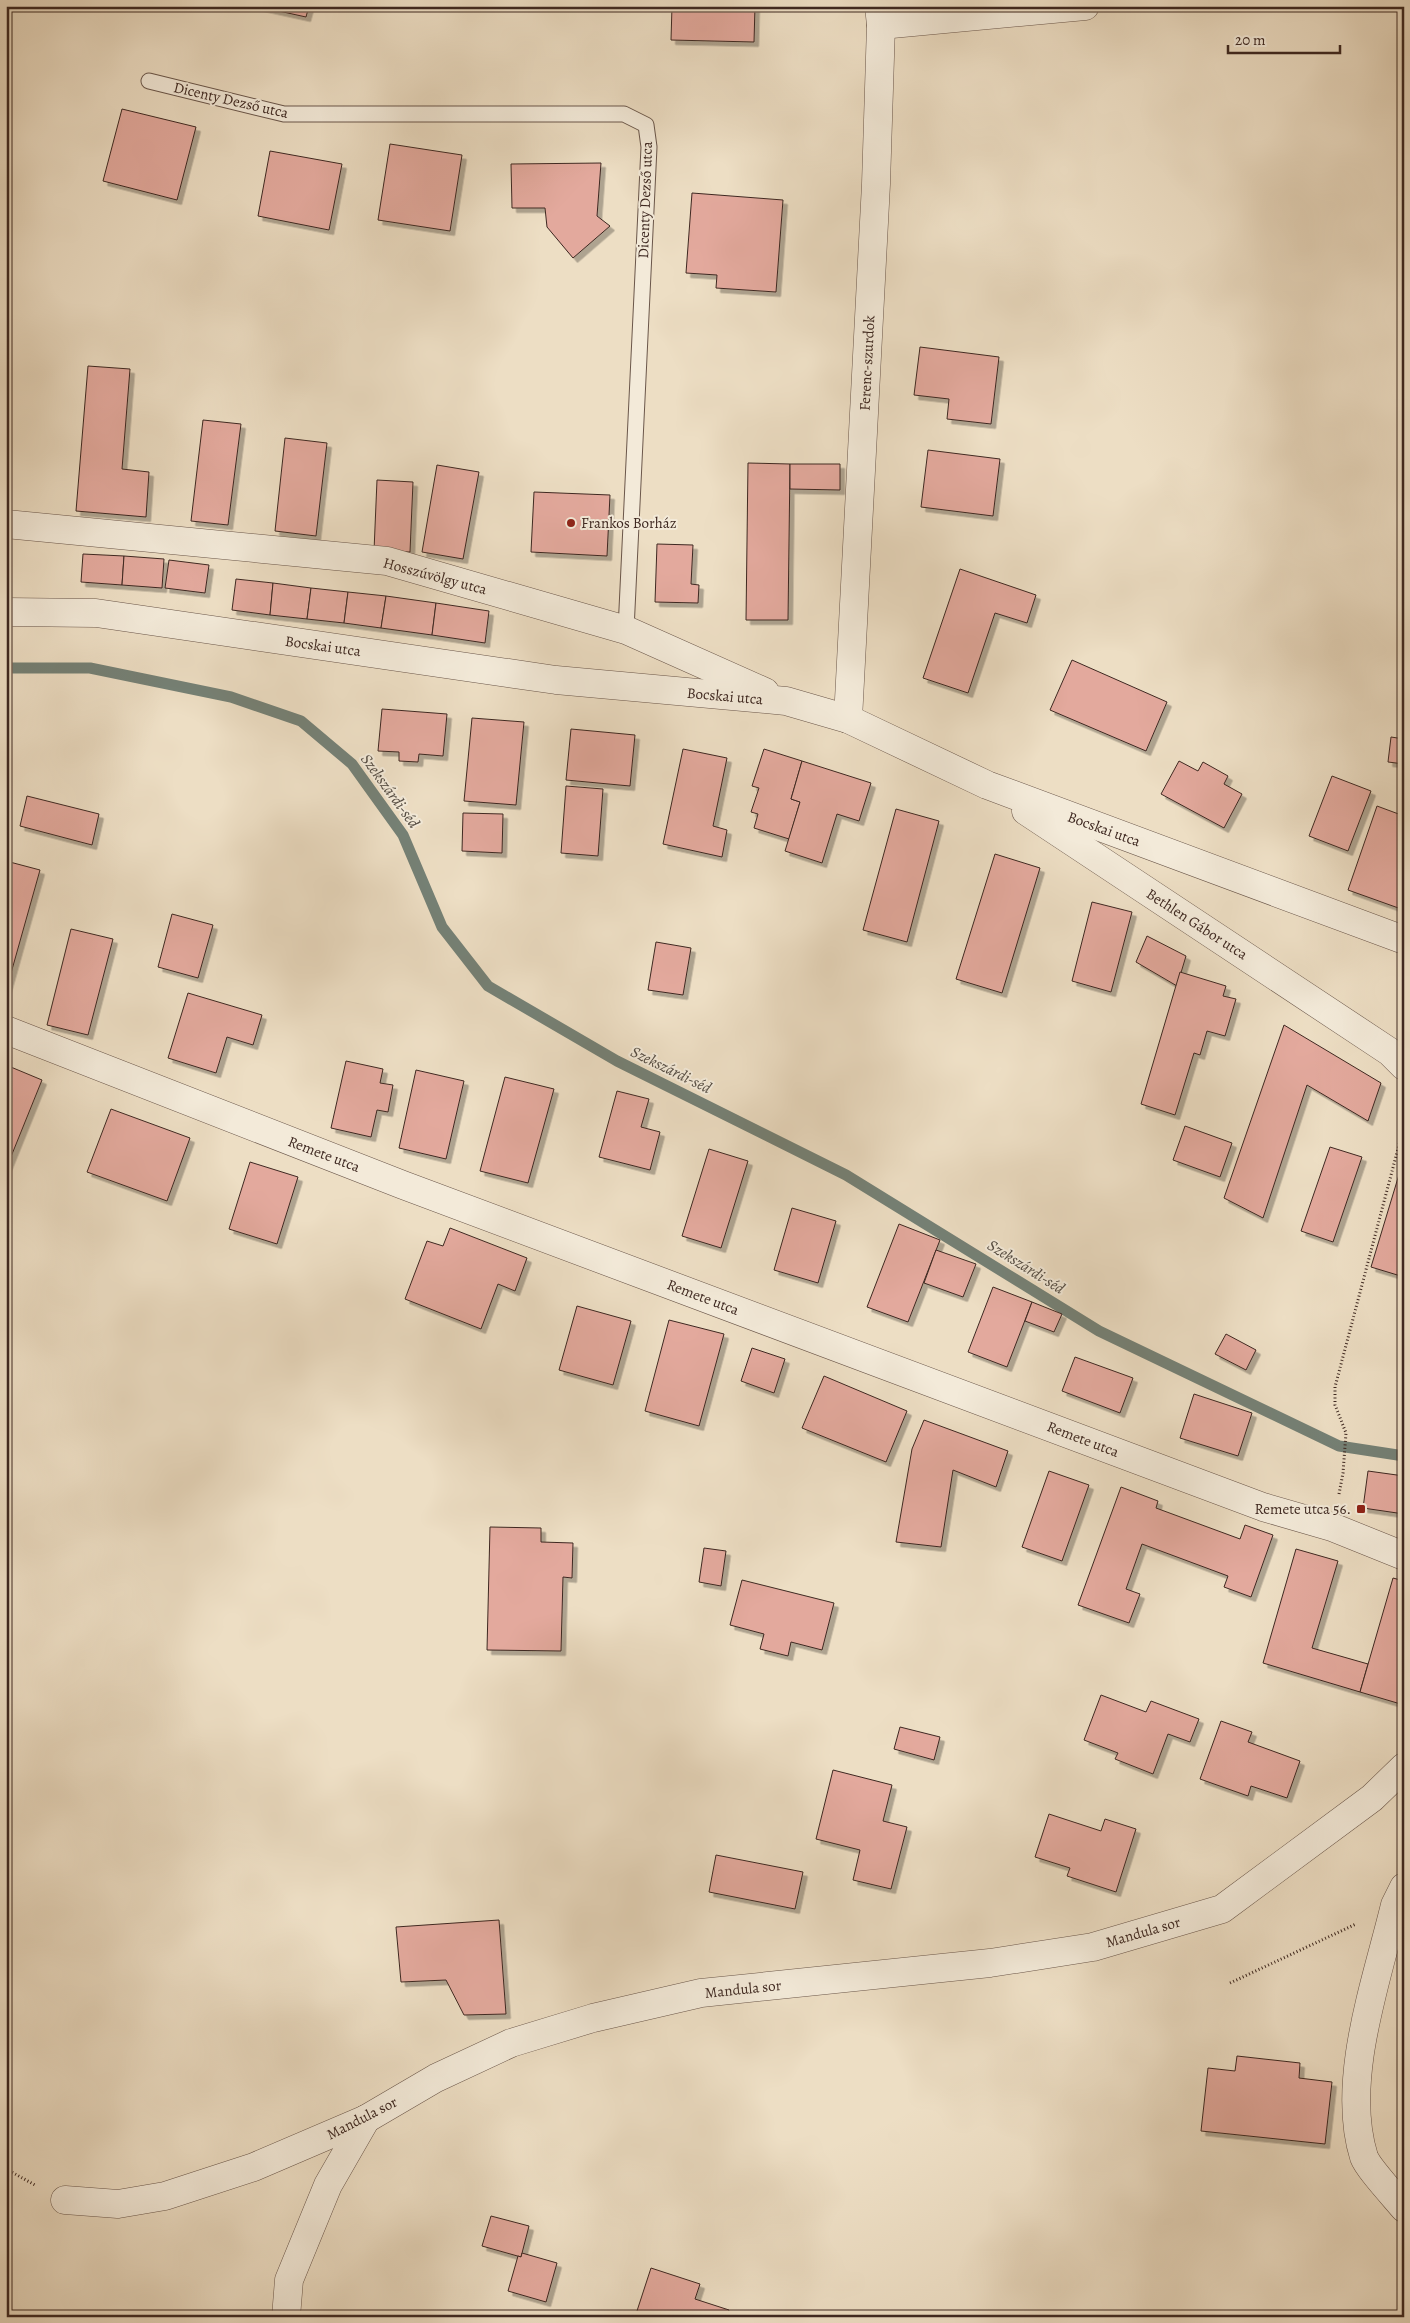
<svg xmlns="http://www.w3.org/2000/svg" width="1410" height="2323" font-family="Alegreya,serif">
	<style>
		.lines { fill: none; stroke-linecap: round; stroke-linejoin: round }
		.stream { stroke: #758176; stroke-width: 11 }
		.building { fill: #e3a99d; stroke: #3e2821; filter: url(#shadow) }
		.service-casing { stroke: #6a564a; stroke-width: 17 }
		.minor-casing { stroke: #6a564a; stroke-width: 29 }
		.path { stroke: #3e2821; stroke-width: 3; stroke-dasharray: 1 2.5; stroke-linecap: butt }
		.service { stroke: #f3ead9; stroke-width: 15 }
		.minor { stroke: #f3ead9; stroke-width: 28 }
		.poi-dot { fill: #8f2418; stroke: #f3ead9; stroke-width: 2 }
		.labels { text-anchor: middle; dominant-baseline: central; stroke-width: 4; stroke-linejoin: round; paint-order: stroke }
		.street-label { font-size: 15px; fill: #3e2821; stroke: #f3ead9 }
		.poi-label { font-size: 15px; fill: #3e2821; stroke: #f3ead9; text-anchor: start }
		.water-label { font-size: 16px; font-style: italic; fill: #554d44; stroke: #f3ead9 }
	</style>
	<defs>
		<filter id="shadow"><feDropShadow dx="4.5" dy="4.5" stdDeviation="0" flood-color="#0004"/></filter>
	</defs>
	<rect width="100%" height="100%" fill="#eddec4"/>
	<filter id="stains"><feTurbulence type="fractalNoise" baseFrequency=".004" numOctaves="4"/><feColorMatrix values="0 0 0 0 .2 0 0 0 0 .09 0 0 0 0 .02 0 0 0 .5 -.17"/></filter>
	<radialGradient id="worn" r=".72"><stop offset=".6" stop-color="#630" stop-opacity="0"/><stop offset="1" stop-color="#630" stop-opacity=".3"/></radialGradient>
	<g class="lines">
		<polyline class="stream" points="6,668 90,668 231,697 301,721 352,764 403,835 442,927 488,986 617,1061 846,1175 1099,1331 1339,1446 1404,1456"/>
	</g>
	<g class="building">
		<polygon points="256,6 309,6 306,17"/>
		<polygon points="672,6 755,6 754,42 671,40"/>
		<polygon points="122,109 196,127 177,200 103,181"/>
		<polygon points="390,144 462,155 450,231 378,220"/>
		<polygon points="270,151 342,164 329,230 258,216"/>
		<polygon points="601,163 597,216 610,226 573,258 547,227 545,208 512,208 511,164"/>
		<polygon points="692,193 783,200 776,292 716,288 717,275 686,273"/>
		<polygon points="920,347 999,357 991,424 947,419 949,399 914,395"/>
		<polygon points="88,366 130,369 122,469 149,472 146,517 76,511"/>
		<polygon points="203,420 241,424 228,525 191,521"/>
		<polygon points="285,438 327,443 316,536 275,531"/>
		<polygon points="928,450 1000,459 993,516 921,507"/>
		<polygon points="748,463 790,464 788,620 746,620"/>
		<polygon points="790,464 840,464 840,490 790,489"/>
		<polygon points="437,465 479,472 463,559 422,552"/>
		<polygon points="377,480 413,482 410,552 374,551"/>
		<polygon points="534,492 610,495 607,556 531,552"/>
		<polygon points="657,544 693,545 691,584 699,585 698,603 655,602"/>
		<polygon points="83,554 124,556 122,585 81,582"/>
		<polygon points="124,556 164,559 162,588 122,585"/>
		<polygon points="169,560 209,565 205,593 165,588"/>
		<polygon points="960,569 1036,595 1027,623 995,613 968,693 923,678"/>
		<polygon points="236,579 273,583 270,615 232,610"/>
		<polygon points="273,583 311,588 307,619 270,615"/>
		<polygon points="311,588 348,592 344,623 307,619"/>
		<polygon points="348,592 386,596 381,628 344,623"/>
		<polygon points="386,596 436,603 432,635 381,628"/>
		<polygon points="436,603 489,611 485,643 432,635"/>
		<polygon points="1072,660 1167,702 1146,751 1050,710"/>
		<polygon points="382,709 447,714 443,756 419,754 418,762 399,761 399,752 378,751"/>
		<polygon points="472,718 524,722 516,805 464,801"/>
		<polygon points="571,729 635,735 630,786 566,780"/>
		<polygon points="1391,737 1404,739 1404,764 1388,762"/>
		<polygon points="683,749 727,758 713,826 727,830 722,857 663,844"/>
		<polygon points="764,749 802,761 791,799 800,802 789,839 754,828 758,814 751,812 759,788 752,786"/>
		<polygon points="802,761 871,783 859,821 837,814 822,863 785,851 800,802 791,799"/>
		<polygon points="1179,761 1198,771 1203,762 1228,776 1224,784 1242,794 1224,828 1161,794"/>
		<polygon points="1332,776 1371,791 1348,851 1309,836"/>
		<polygon points="566,786 603,789 598,856 561,853"/>
		<polygon points="27,796 99,814 92,845 20,826"/>
		<polygon points="1377,806 1404,816 1404,910 1348,890"/>
		<polygon points="896,809 939,821 907,942 863,930"/>
		<polygon points="463,813 503,814 502,853 462,851"/>
		<polygon points="995,854 1040,868 1002,993 956,979"/>
		<polygon points="6,861 40,870 6,991"/>
		<polygon points="1092,902 1132,912 1111,992 1072,981"/>
		<polygon points="172,914 213,925 198,978 158,967"/>
		<polygon points="71,929 113,939 88,1035 47,1025"/>
		<polygon points="1147,936 1186,956 1177,986 1136,962"/>
		<polygon points="656,942 691,948 683,995 648,990"/>
		<polygon points="1180,972 1226,986 1223,996 1236,999 1225,1036 1207,1031 1200,1055 1194,1053 1175,1115 1141,1104"/>
		<polygon points="188,993 262,1015 253,1045 227,1037 216,1073 168,1058"/>
		<polygon points="1284,1025 1381,1083 1368,1121 1307,1085 1263,1218 1224,1198"/>
		<polygon points="346,1061 383,1069 380,1083 393,1085 388,1112 377,1110 371,1137 331,1128"/>
		<polygon points="6,1065 42,1080 6,1169"/>
		<polygon points="416,1070 464,1081 446,1159 399,1148"/>
		<polygon points="505,1077 554,1089 528,1183 480,1171"/>
		<polygon points="617,1091 649,1099 641,1127 660,1132 650,1170 599,1157"/>
		<polygon points="111,1109 190,1138 167,1201 87,1172"/>
		<polygon points="1185,1126 1232,1143 1220,1177 1173,1160"/>
		<polygon points="1330,1147 1362,1157 1333,1242 1301,1231"/>
		<polygon points="709,1149 748,1161 721,1248 682,1236"/>
		<polygon points="1404,1158 1404,1277 1371,1267"/>
		<polygon points="250,1162 298,1177 277,1244 229,1229"/>
		<polygon points="792,1208 836,1221 818,1283 774,1270"/>
		<polygon points="899,1224 940,1240 908,1322 867,1307"/>
		<polygon points="450,1228 527,1258 515,1291 498,1284 481,1329 405,1299 427,1241 443,1246"/>
		<polygon points="936,1250 976,1264 963,1297 924,1283"/>
		<polygon points="993,1287 1032,1302 1007,1367 968,1352"/>
		<polygon points="1032,1302 1062,1314 1054,1332 1025,1321"/>
		<polygon points="577,1306 631,1321 613,1385 559,1370"/>
		<polygon points="669,1320 724,1334 699,1426 645,1411"/>
		<polygon points="1226,1334 1256,1350 1246,1370 1215,1354"/>
		<polygon points="752,1348 785,1359 774,1393 741,1381"/>
		<polygon points="1075,1357 1133,1378 1120,1413 1062,1391"/>
		<polygon points="824,1376 907,1411 886,1462 802,1428"/>
		<polygon points="1194,1394 1252,1413 1238,1456 1180,1438"/>
		<polygon points="924,1420 1008,1451 996,1487 953,1470 941,1547 896,1542 912,1449"/>
		<polygon points="1049,1471 1089,1485 1062,1561 1022,1547"/>
		<polygon points="1368,1471 1404,1476 1404,1514 1363,1508"/>
		<polygon points="1121,1487 1158,1501 1156,1508 1240,1539 1245,1525 1273,1535 1251,1597 1224,1587 1228,1576 1142,1544 1126,1589 1140,1594 1129,1623 1078,1605"/>
		<polygon points="490,1527 541,1528 541,1542 573,1543 572,1578 563,1577 561,1651 487,1650"/>
		<polygon points="704,1548 726,1551 721,1586 699,1582"/>
		<polygon points="1296,1549 1338,1561 1312,1648 1368,1664 1360,1692 1263,1663"/>
		<polygon points="1393,1578 1404,1581 1404,1705 1360,1692"/>
		<polygon points="742,1580 834,1603 822,1650 791,1642 788,1656 760,1649 764,1634 730,1625"/>
		<polygon points="1101,1695 1146,1712 1151,1701 1199,1719 1190,1742 1168,1734 1153,1774 1115,1759 1118,1753 1084,1740"/>
		<polygon points="1221,1721 1252,1732 1248,1742 1300,1761 1287,1798 1251,1786 1248,1796 1200,1779"/>
		<polygon points="900,1727 940,1737 934,1760 894,1749"/>
		<polygon points="833,1770 892,1785 883,1821 907,1827 891,1889 853,1880 860,1850 816,1839"/>
		<polygon points="1049,1814 1101,1831 1105,1819 1136,1829 1116,1892 1067,1876 1070,1868 1035,1857"/>
		<polygon points="716,1855 803,1872 795,1909 709,1892"/>
		<polygon points="499,1920 506,2014 464,2015 446,1980 401,1982 396,1927"/>
		<polygon points="1237,2056 1300,2063 1299,2078 1332,2082 1325,2144 1201,2131 1208,2068 1235,2071"/>
		<polygon points="491,2216 529,2226 521,2257 482,2246"/>
		<polygon points="522,2253 557,2263 546,2302 508,2291 518,2256 521,2257"/>
		<polygon points="651,2268 700,2284 695,2299 729,2310 727,2317 635,2317"/>
	</g>
	<g class="lines">
		<defs>
			<polyline id="service" points="149,81 284,114 624,114 646,125 649,147 626,630"/>
			<g id="minor">
				<polyline points="881,25 1085,6"/>
				<polyline points="6,524 387,561 626,630 765,692"/>
				<polyline points="6,612 96,613 556,680 786,701 848,719 987,785 1404,940"/>
				<polyline points="848,719 876,184 881,25 879,6"/>
				<polyline points="1026,811 1390,1052 1404,1066"/>
				<polyline points="6,1030 403,1185 1263,1507 1332,1527 1404,1556"/>
				<path d="M1404,1887L1395,1905C1377,1980 1340,2081 1364,2157C1368,2168 1395,2197 1404,2208"/>
				<polyline points="65,2200 118,2204 165,2196 254,2167 366,2119 436,2078 511,2043 593,2018 701,1993 990,1963 1093,1947 1222,1909 1372,1798 1404,1767"/>
				<polyline points="286,2317 289,2280 328,2185 366,2119"/>
			</g>
		</defs>
		<use href="#service" class="service-casing"/>
		<use href="#minor" class="minor-casing"/>
		<g class="path">
			<polyline points="1339,1494 1343,1473 1346,1433 1335,1405 1335,1387 1404,1126"/>
			<polyline points="1230,1983 1356,1924"/>
			<polyline points="6,2169 35,2185"/>
		</g>
		<use href="#service" class="service"/>
		<use href="#minor" class="minor"/>
	</g>
	<g class="poi-dot">
		<circle cx="571" cy="523" r="5"/>
		<rect x="1356" y="1504" width="10" height="10" rx="2.5"/>
	</g>
	<g class="labels">
		<g class="street-label">
			<text transform="translate(231 100) rotate(13)">Dicenty Dezső utca</text>
			<text transform="translate(645 200) rotate(-88)">Dicenty Dezső utca</text>
			<text transform="translate(867 363) rotate(-87)">Ferenc-szurdok</text>
			<text transform="translate(435 576) rotate(15)">Hosszúvölgy utca</text>
			<text transform="translate(323 646) rotate(8)">Bocskai utca</text>
			<text transform="translate(725 696) rotate(5)">Bocskai utca</text>
			<text transform="translate(1104 829) rotate(20)">Bocskai utca</text>
			<text transform="translate(1197 924) rotate(33)">Bethlen Gábor utca</text>
			<text transform="translate(324 1154) rotate(21)">Remete utca</text>
			<text transform="translate(703 1297) rotate(21)">Remete utca</text>
			<text transform="translate(1083 1439) rotate(21)">Remete utca</text>
			<text transform="translate(1143 1932) rotate(-16)">Mandula sor</text>
			<text transform="translate(743 1989) rotate(-6)">Mandula sor</text>
			<text transform="translate(362 2118) rotate(-27)">Mandula sor</text>
		</g>
		<g class="poi-label">
			<text x="581" y="523">Frankos Borház</text>
			<text x="1351" y="1509" text-anchor="end">Remete utca 56.</text>
		</g>
		<g class="water-label">
			<text transform="translate(390 791) rotate(54)">Szekszárdi-séd</text>
			<text transform="translate(671 1070) rotate(26)">Szekszárdi-séd</text>
			<text transform="translate(1026 1267) rotate(32)">Szekszárdi-séd</text>
		</g>
	</g>
	<rect width="1410" height="2323" fill="none" stroke="#eddec4" stroke-width="25"/>
	<rect x="8" y="8" width="1395" height="2308" fill="none" stroke="#3e2821" stroke-width="2.5"/>
	<rect x="12" y="12" width="1385" height="2298" fill="none" stroke="#3e2821"/>
	<path d="M1228 45v8h112v-8" fill="none" stroke="#3e2821" stroke-width="2.5"/>
	<text x="1235" y="45" font-size="15" fill="#3e2821" stroke="#f3ead9" stroke-width="4" paint-order="stroke">20 m</text>
	<rect width="100%" height="100%" filter="url(#stains)"/>
	<rect width="100%" height="100%" fill="url(#worn)"/>
</svg>
